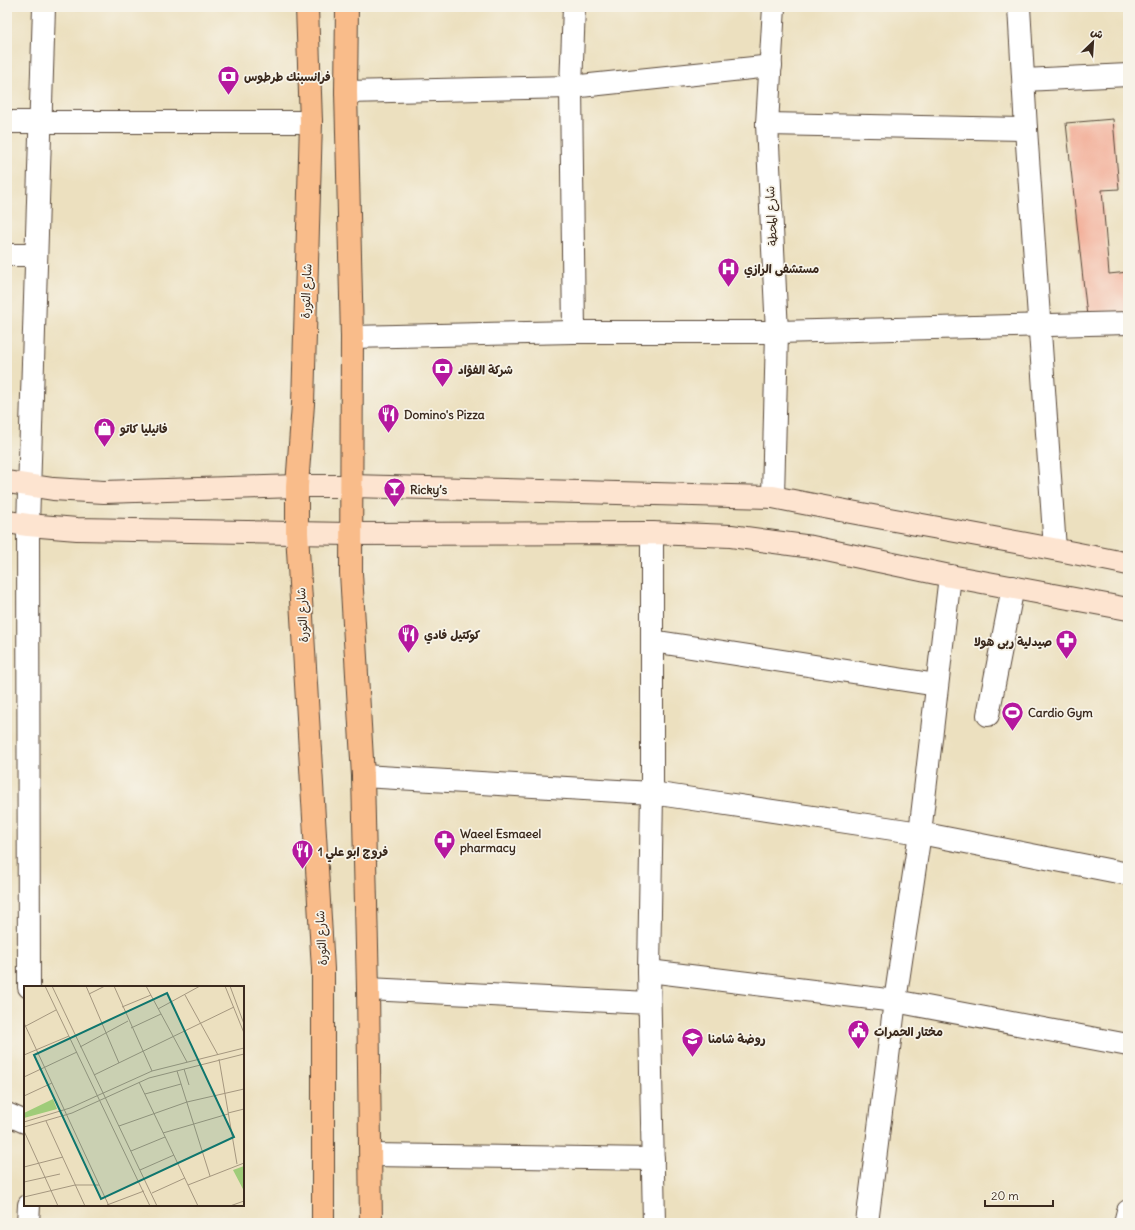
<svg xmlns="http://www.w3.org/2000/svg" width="1135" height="1230" font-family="Delius,'Playpen Sans Arabic',sans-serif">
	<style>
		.building { fill: #f3b19b }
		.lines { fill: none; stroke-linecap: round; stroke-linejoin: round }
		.minor-casing { stroke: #564536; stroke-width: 24 }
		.tertiary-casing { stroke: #564536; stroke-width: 24 }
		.secondary-casing { stroke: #564536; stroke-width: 24 }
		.primary-casing { stroke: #564536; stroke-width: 24 }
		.minor { stroke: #fff; stroke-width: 22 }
		.tertiary { stroke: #fff; stroke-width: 22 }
		.secondary { stroke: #fde4d0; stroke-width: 22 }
		.primary { stroke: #f9bc8a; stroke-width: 22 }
		.labels { text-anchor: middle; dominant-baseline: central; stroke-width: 3.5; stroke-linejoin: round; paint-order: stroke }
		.poi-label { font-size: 12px; font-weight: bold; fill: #3b2a1e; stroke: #f7f3e8; text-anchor: start }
		.street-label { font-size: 12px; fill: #3b2a1e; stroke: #f7f3e8 }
		.inset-road { fill: none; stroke: #a5977f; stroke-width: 1 }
		.view { fill: #0f766e; fill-opacity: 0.15; stroke: #0f766e; stroke-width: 2 }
		.inset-edge { fill: none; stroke: #3b2a1e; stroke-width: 2 }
	</style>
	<rect width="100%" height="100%" fill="#f7f3e8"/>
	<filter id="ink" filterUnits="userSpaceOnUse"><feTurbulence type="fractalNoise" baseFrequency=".025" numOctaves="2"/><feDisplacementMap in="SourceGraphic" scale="8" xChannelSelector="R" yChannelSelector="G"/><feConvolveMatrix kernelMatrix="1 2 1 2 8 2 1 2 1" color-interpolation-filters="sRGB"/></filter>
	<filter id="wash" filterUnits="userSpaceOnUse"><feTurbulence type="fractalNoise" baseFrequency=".012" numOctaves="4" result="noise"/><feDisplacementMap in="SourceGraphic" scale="16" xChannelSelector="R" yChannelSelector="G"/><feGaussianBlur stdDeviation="0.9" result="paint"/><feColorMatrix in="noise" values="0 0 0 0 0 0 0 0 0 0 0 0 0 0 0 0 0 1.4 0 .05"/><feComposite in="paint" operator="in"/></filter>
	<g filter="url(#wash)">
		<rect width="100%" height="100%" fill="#ece0bf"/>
		<g id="blocks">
			<polygon class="building" points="1113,119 1119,189 1102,190 1109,274 1128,272 1128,313 1087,316 1066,123"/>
		</g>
	</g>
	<g filter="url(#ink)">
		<use href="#blocks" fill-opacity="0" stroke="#564536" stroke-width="1"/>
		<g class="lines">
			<defs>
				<g id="minor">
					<polyline points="574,7 571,87 574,332"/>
					<polyline points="1019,7 1026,129 1055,549"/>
					<polyline points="1024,80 1128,75"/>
					<polyline points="346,92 571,87 771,66"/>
					<polyline points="7,122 311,122"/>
					<polyline points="767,124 1026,129"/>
					<polyline points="7,255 36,255"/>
					<polyline points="352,337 574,332 777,332 1128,323"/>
					<polyline points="773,497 777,332 767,124 774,7"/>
					<polyline points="652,533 652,793 649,971 654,1223"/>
					<polyline points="652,641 937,685"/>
					<polyline points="988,715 1013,587"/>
					<polyline points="363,776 652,793 920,833 1128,874"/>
					<polyline points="649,971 895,1001 1128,1045"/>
					<polyline points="368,989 649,1003"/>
					<polyline points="7,1114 25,1122"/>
					<polyline points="371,1155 653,1159"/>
					<polyline points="867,1223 895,1001 920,833 950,576"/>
					<polyline points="1125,1223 1128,1211"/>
				</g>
				<g id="tertiary">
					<polyline points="29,987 28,525 44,7"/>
					<polyline points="28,1223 29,1205"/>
				</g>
				<g id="secondary">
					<path d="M7,482L53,489L104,492L297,486H351L773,497C891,521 1010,539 1128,564"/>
					<polyline points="7,522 28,525 77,529 350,534 652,533 731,536 812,547 950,576 1128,609"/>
				</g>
				<g id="primary">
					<polyline points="307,7 311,122 303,404 297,486 297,533 323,969 323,1223"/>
					<polyline points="347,7 346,92 352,337 351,573 363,776 368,989 371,1223"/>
				</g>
			</defs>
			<use href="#minor" class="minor-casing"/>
			<use href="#tertiary" class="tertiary-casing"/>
			<use href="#secondary" class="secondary-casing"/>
			<use href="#primary" class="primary-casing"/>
			<use href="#minor" class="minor"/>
			<use href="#tertiary" class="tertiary"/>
			<use href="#secondary" class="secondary"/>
			<use href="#primary" class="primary"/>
		</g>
	</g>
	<defs>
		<symbol id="bank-pin" viewBox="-11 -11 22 30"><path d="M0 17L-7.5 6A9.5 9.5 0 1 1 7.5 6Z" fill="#b5179e" stroke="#f7f3e8"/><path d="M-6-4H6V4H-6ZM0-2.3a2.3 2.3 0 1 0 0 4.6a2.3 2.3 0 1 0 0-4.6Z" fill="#fff"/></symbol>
		<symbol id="hospital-pin" viewBox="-11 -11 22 30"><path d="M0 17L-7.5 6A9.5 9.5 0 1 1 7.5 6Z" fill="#b5179e" stroke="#f7f3e8"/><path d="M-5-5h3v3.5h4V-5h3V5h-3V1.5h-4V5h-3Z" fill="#fff"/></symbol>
		<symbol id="restaurant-pin" viewBox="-11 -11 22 30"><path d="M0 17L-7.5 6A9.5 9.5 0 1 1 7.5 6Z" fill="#b5179e" stroke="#f7f3e8"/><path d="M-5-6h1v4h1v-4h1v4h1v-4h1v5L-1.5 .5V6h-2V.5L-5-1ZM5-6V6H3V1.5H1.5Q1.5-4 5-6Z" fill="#fff"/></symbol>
		<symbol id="shop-pin" viewBox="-11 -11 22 30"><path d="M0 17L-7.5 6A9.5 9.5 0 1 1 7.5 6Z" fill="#b5179e" stroke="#f7f3e8"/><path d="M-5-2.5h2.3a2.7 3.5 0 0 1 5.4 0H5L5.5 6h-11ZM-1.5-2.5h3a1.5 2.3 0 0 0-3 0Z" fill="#fff"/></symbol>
		<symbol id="bar-pin" viewBox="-11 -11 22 30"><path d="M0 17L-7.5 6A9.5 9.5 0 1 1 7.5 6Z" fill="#b5179e" stroke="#f7f3e8"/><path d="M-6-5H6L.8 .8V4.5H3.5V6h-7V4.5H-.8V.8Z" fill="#fff"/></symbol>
		<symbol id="pharmacy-pin" viewBox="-11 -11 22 30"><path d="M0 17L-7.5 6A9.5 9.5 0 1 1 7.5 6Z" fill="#b5179e" stroke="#f7f3e8"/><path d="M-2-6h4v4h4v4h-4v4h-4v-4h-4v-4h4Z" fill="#fff"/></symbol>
		<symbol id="stadium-pin" viewBox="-11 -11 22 30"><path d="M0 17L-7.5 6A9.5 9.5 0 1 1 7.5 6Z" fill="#b5179e" stroke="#f7f3e8"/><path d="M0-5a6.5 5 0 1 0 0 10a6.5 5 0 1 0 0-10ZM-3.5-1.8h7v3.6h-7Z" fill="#fff"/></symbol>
		<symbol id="civic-pin" viewBox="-11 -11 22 30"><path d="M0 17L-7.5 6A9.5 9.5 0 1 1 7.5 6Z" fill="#b5179e" stroke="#f7f3e8"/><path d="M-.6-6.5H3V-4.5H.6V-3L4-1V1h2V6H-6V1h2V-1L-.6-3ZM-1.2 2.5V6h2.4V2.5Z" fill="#fff"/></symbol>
		<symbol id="school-pin" viewBox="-11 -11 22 30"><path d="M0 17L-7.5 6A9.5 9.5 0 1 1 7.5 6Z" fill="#b5179e" stroke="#f7f3e8"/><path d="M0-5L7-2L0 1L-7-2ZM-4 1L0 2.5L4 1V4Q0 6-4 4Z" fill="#fff"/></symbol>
	</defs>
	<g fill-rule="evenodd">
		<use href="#bank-pin" x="216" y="64" width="25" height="34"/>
		<use href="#hospital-pin" x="716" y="256" width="25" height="34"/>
		<use href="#bank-pin" x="430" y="356" width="25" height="34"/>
		<use href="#restaurant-pin" x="376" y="402" width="25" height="34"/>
		<use href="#shop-pin" x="92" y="416" width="25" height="34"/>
		<use href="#bar-pin" x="382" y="476" width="25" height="34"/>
		<use href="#restaurant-pin" x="396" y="622" width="25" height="34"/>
		<use href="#pharmacy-pin" x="1054" y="628" width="25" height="34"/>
		<use href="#stadium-pin" x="1000" y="700" width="25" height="34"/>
		<use href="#pharmacy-pin" x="432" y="828" width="25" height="34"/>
		<use href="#restaurant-pin" x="290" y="838" width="25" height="34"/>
		<use href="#civic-pin" x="846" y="1018" width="25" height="34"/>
		<use href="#school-pin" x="680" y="1026" width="25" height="34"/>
	</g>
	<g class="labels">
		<g class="poi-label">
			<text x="244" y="76">فرانسبنك طرطوس</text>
			<text x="744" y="268">مستشفى الرازي</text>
			<text x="458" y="369">شركة الفؤاد</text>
			<text x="404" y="414">Domino's Pizza</text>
			<text x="120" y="428">فانيليا كاتو</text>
			<text x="410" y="489">Ricky’s</text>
			<text x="424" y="634">كوكتيل فادي</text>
			<text x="1052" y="641" text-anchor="end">صيدلية ربى هولا</text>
			<text x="1028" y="712">Cardio Gym</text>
			<text x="460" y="833">Waeel Esmaeel<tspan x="460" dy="14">pharmacy</tspan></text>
			<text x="318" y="851">فروج ابو علي 1</text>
			<text x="874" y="1031">مختار الحمرات</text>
			<text x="708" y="1038">روضة شامنا</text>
		</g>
		<g class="street-label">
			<text transform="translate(771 216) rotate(-93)">شارع المحطة</text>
			<text transform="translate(306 291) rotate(-88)">شارع الثورة</text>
			<text transform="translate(302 615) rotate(-93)">شارع الثورة</text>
			<text transform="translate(321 938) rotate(-93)">شارع الثورة</text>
		</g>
	</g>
	<g transform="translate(24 986)">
		<rect width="220" height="220" fill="#ece0bf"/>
		<path d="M29,113L33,123L0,132V127ZM220,180V205L209,184Z" fill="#9fcc79"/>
		<path class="inset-road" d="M21,0L126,220M28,0L133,220M62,0L95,77M90,0L128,85M122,0L163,76M201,0L220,47M206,0L220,38M65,8L81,0M161,9L194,69M98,21L127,9M134,23L176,0M0,37L85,220M0,41L32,24M107,42L137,28M56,61L104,35M0,69L45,50M195,73L213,178M160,83L165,99M153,85L186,190M70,89L210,21M0,91L53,66M115,96L174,220M121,108L157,98M0,110L28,97M204,127L220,123M22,135L61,220M0,136L46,122L128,85L220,62M95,140L163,116L220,103M0,141L48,127L125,92L220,68M0,145L34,220M139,147L204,128M107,165L141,151M0,181L39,171M116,184L150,169M0,196L36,188M164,199L220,177M128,207L161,192M0,211L51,199H75M83,219L120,205M206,220L220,215"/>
		<path class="view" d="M143,7L210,151L77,213L10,69Z"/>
		<rect width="220" height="220" class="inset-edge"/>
	</g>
	<rect width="1135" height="1230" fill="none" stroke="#f7f3e8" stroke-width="24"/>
	<g transform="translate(1093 42) rotate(25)" stroke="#f7f3e8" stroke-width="3" paint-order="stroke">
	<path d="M0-3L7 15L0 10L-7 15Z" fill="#3b2a1e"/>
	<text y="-6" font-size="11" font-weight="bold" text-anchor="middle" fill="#3b2a1e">ش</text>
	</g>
	<path d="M985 1200v6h68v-6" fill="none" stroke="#3b2a1e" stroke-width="2"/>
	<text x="991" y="1200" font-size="12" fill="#3b2a1e" stroke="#f7f3e8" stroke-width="3" paint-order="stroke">20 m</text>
</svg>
